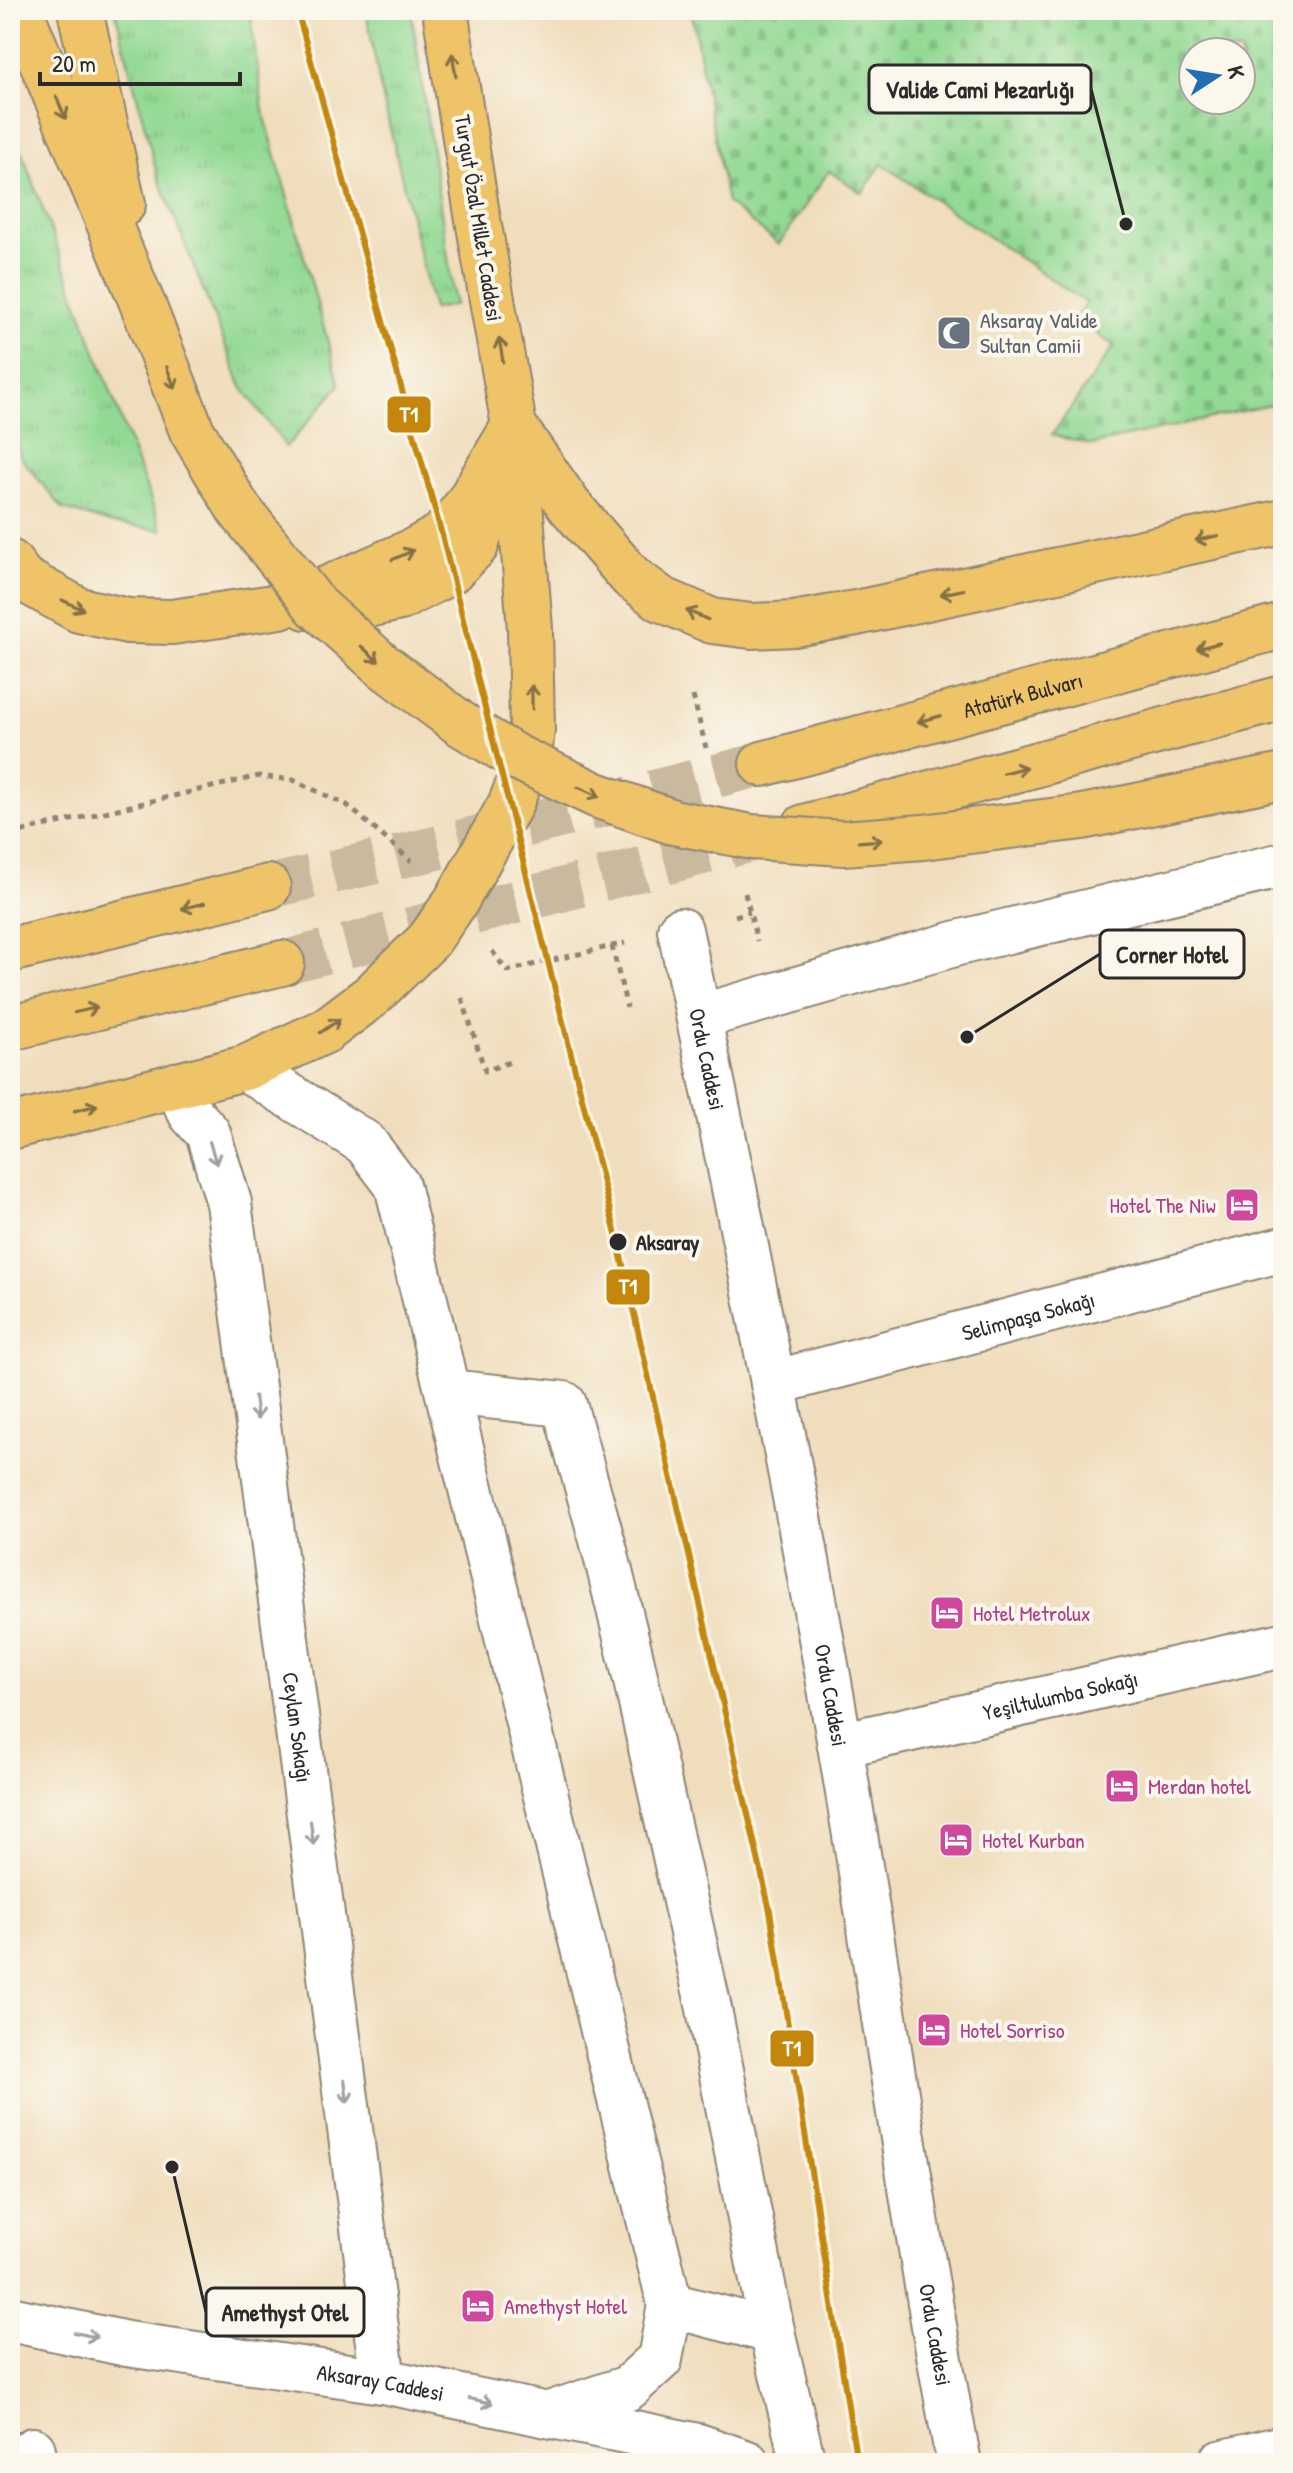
<svg xmlns="http://www.w3.org/2000/svg" width="1293" height="2473" font-family="'Patrick Hand',sans-serif">
	<style>
		.grass { fill: url(#grass-tufts); stroke: #5e825f; stroke-width: 2 }
		.cemetery { fill: url(#cemetery-stones); stroke: #5e825f; stroke-width: 2; fill-rule: evenodd }
		.lines { fill: none; stroke-linecap: round; stroke-linejoin: round }
		.major-tunnel { stroke: #c9b99f; stroke-width: 44; stroke-dasharray: 44 22; stroke-linecap: butt }
		.minor-casing { stroke: #8e8474; stroke-width: 48 }
		.major-casing { stroke: #8e8474; stroke-width: 48 }
		.path { stroke: #8e8474; stroke-width: 5; stroke-dasharray: 6 6; stroke-linecap: butt }
		.minor { stroke: #fff; stroke-width: 44 }
		.major { stroke: #efc469; stroke-width: 44 }
		.major-bridge-casing { stroke: #8e8474; stroke-width: 48; stroke-linecap: butt }
		.major-bridge { stroke: #efc469; stroke-width: 44 }
		.tram-1-casing { stroke: #fbf7ec; stroke-width: 12 }
		.tram-1 { stroke: #c4870b; stroke-width: 6 }
		.oneway { stroke: #837047 }
		.oneway2 { stroke: #a0a0a0 }
		.stop-dot { fill: #2b2b2b; stroke: #fbf7ec; stroke-width: 3 }
		.labels { text-anchor: middle; dominant-baseline: central; stroke-width: 8; stroke-linejoin: round; paint-order: stroke }
		.street-label { font-size: 22px; fill: #2b2b2b; stroke: #fbf7ec }
		.worship-label { font-size: 22px; fill: #5b616d; stroke: #fbf7ec; text-anchor: start }
		.hotel-label { font-size: 22px; fill: #b23c85; stroke: #fbf7ec; text-anchor: start }
		.stop-label { font-size: 22px; font-weight: bold; fill: #2b2b2b; stroke: #fbf7ec; text-anchor: start }
		.leader { fill: none; stroke: #2b2b2b; stroke-width: 3 }
		.callout-dot { fill: #2b2b2b; stroke: #fbf7ec; stroke-width: 3 }
		.callout { fill: #fbf7ec; stroke: #2b2b2b; stroke-width: 3 }
		.callout-label { font-size: 24px; text-anchor: middle; font-weight: bold; fill: #2b2b2b }
		.line-badge { stroke: #fbf7ec; stroke-width: 3 }
		.badge-label { font-size: 22px; text-anchor: middle; font-weight: bold; fill: #fff }
	</style>
	<defs>
		<pattern id="grass-tufts" width="24" height="20" patternUnits="userSpaceOnUse" patternTransform="scale(2)"><rect width="24" height="20" fill="#92d993"/><path d="M3 7l-1-3M5 7V3M7 7l1-3M15 17l-1-3M17 17v-4M19 17l1-3" fill="none" stroke="#7eba7f"/></pattern>
		<pattern id="cemetery-stones" width="16" height="16" patternUnits="userSpaceOnUse" patternTransform="scale(2)"><rect width="16" height="16" fill="#92d993"/><path d="M2 7V4a2 2 0 0 1 4 0v3zM10 15v-3a2 2 0 0 1 4 0v3z" fill="#7eba7f"/></pattern>
	</defs>
	<rect width="100%" height="100%" fill="#fbf7ec"/>
	<filter id="ink" filterUnits="userSpaceOnUse"><feTurbulence type="fractalNoise" baseFrequency=".0125" numOctaves="2"/><feDisplacementMap in="SourceGraphic" scale="16" xChannelSelector="R" yChannelSelector="G"/><feConvolveMatrix kernelMatrix="1 2 1 2 8 2 1 2 1" color-interpolation-filters="sRGB"/></filter>
	<filter id="wash" filterUnits="userSpaceOnUse"><feTurbulence type="fractalNoise" baseFrequency=".006" numOctaves="4" result="noise"/><feDisplacementMap in="SourceGraphic" scale="32" xChannelSelector="R" yChannelSelector="G"/><feGaussianBlur stdDeviation="1.8" result="paint"/><feColorMatrix in="noise" values="0 0 0 0 0 0 0 0 0 0 0 0 0 0 0 0 0 1.4 0 .05"/><feComposite in="paint" operator="in"/></filter>
	<g filter="url(#wash)">
		<rect width="100%" height="100%" fill="#f0ddbc"/>
		<g class="grass">
			<polygon points="115,10 250,10 263,110 340,385 286,447 242,387 157,174"/>
			<polygon points="366,10 411,10 455,305 433,309 380,86"/>
			<polygon points="10,120 162,530 110,523 63,509 21,458 10,421"/>
		</g>
		<path class="cemetery" d="M691,10H1283V402L1091,445L1052,435L1114,346L1075,319L1086,303L882,164L862,193L829,171L779,244L727,203ZM1193,52H1241V100H1193Z"/>
	</g>
	<g filter="url(#ink)">
		<g class="lines">
			<g class="major-tunnel">
				<polyline points="268,887 445,846 762,764"/>
				<polyline points="282,963 767,836"/>
			</g>
			<defs>
				<g id="minor">
					<path id="s1" d="M680,930C738,1201 793,1472 840,1745C881,1984 913,2224 959,2463"/>
					<polyline points="699,1017 958,943 1283,865"/>
					<polyline points="245,1068 365,1143 397,1185 670,2305 772,2331"/>
					<path id="s2" d="M176,1085L191,1114L208,1133L229,1203L383,2381"/>
					<path id="s3" d="M773,1383L1283,1249"/>
					<polyline points="448,1392 564,1404 604,1547 631,1658 708,2004 772,2331 803,2463"/>
					<path id="s4" d="M840,1745L1283,1645"/>
					<path id="s5" d="M10,2319L127,2344L383,2381L698,2446L747,2463"/>
					<polyline points="549,2414 628,2388 660,2359 670,2305"/>
					<polyline points="33,2450 34,2463"/>
					<polyline points="1220,2463 1283,2448"/>
				</g>
				<g id="major">
					<polyline points="20,10 143,305"/>
					<polyline points="80,10 123,204"/>
					<polyline points="514,426 569,505 631,577 661,599 712,621 751,626 794,624 856,613 1283,522"/>
					<polyline points="10,562 23,579 79,610 128,621 172,622 280,606 331,587 413,551 442,535 466,506 514,426"/>
					<polyline points="306,607 354,608 400,598 450,572 476,546 497,482"/>
					<path id="s6" d="M762,764L1283,626"/>
					<polyline points="804,827 1283,698"/>
					<polyline points="10,950 268,887"/>
					<polyline points="10,1028 282,963"/>
					<polyline points="10,1127 245,1068 325,1031 370,997 429,940 456,901 510,805 529,758 532,729 530,629 514,426 476,208 445,10"/>
				</g>
			</defs>
			<use href="#minor" class="minor-casing"/>
			<use href="#major" class="major-casing"/>
			<g class="path">
				<polyline points="693,696 706,748"/>
				<polyline points="10,831 15,833 259,776 293,780 347,805 411,861"/>
				<polyline points="745,893 757,941"/>
				<polyline points="735,916 750,912"/>
				<polyline points="612,946 627,1008"/>
				<polyline points="492,951 507,971 625,943"/>
				<polyline points="462,998 485,1071 510,1062"/>
			</g>
			<use href="#minor" class="minor"/>
			<use href="#major" class="major"/>
			<defs>
				<polyline id="major-bridge" points="143,305 192,431 238,508 316,606 382,665 461,724 516,757 596,795 673,822 752,837 843,843 923,837 1082,817 1283,776"/>
			</defs>
			<use href="#major-bridge" class="major-bridge-casing"/>
			<use href="#major-bridge" class="major-bridge"/>
			<defs>
				<polyline id="tram-1" points="297,10 442,535 618,1243 770,1911 857,2463"/>
			</defs>
			<use href="#tram-1" class="tram-1-casing"/>
			<use href="#tram-1" class="tram-1"/>
		</g>
		<defs><path id="oneway-shaft" d="M-6 0H5M1.5-3L5.5 0L1.5 3" fill="none" stroke-width="1.6" stroke-linecap="round" stroke-linejoin="round" transform="scale(2)"/></defs>
		<g class="oneway">
			<use href="#oneway-shaft" transform="translate(454 65) rotate(-99)"/>
			<use href="#oneway-shaft" transform="translate(61 108) rotate(67)"/>
			<use href="#oneway-shaft" transform="translate(501 350) rotate(-100)"/>
			<use href="#oneway-shaft" transform="translate(171 378) rotate(69)"/>
			<use href="#oneway-shaft" transform="translate(1207 538) rotate(168)"/>
			<use href="#oneway-shaft" transform="translate(403 555) rotate(-24)"/>
			<use href="#oneway-shaft" transform="translate(952 592) rotate(168)"/>
			<use href="#oneway-shaft" transform="translate(73 605) rotate(25)"/>
			<use href="#oneway-shaft" transform="translate(697 615) rotate(-157)"/>
			<use href="#oneway-shaft" transform="translate(1208 646) rotate(165)"/>
			<use href="#oneway-shaft" transform="translate(370 654) rotate(42)"/>
			<use href="#oneway-shaft" transform="translate(532 697) rotate(-91)"/>
			<use href="#oneway-shaft" transform="translate(929 719) rotate(165)"/>
			<use href="#oneway-shaft" transform="translate(1015 770) rotate(-15)"/>
			<use href="#oneway-shaft" transform="translate(589 792) rotate(24)"/>
			<use href="#oneway-shaft" transform="translate(870 841) rotate(-4)"/>
			<use href="#oneway-shaft" transform="translate(193 906) rotate(166)"/>
			<use href="#oneway-shaft" transform="translate(86 1010) rotate(-13)"/>
			<use href="#oneway-shaft" transform="translate(330 1026) rotate(-34)"/>
			<use href="#oneway-shaft" transform="translate(86 1108) rotate(-14)"/>
		</g>
		<g class="oneway2">
			<use href="#oneway-shaft" transform="translate(213 1153) rotate(73)"/>
			<use href="#oneway-shaft" transform="translate(256 1408) rotate(83)"/>
			<use href="#oneway-shaft" transform="translate(312 1833) rotate(83)"/>
			<use href="#oneway-shaft" transform="translate(346 2091) rotate(83)"/>
			<use href="#oneway-shaft" transform="translate(86 2335) rotate(12)"/>
			<use href="#oneway-shaft" transform="translate(481 2401) rotate(12)"/>
		</g>
	</g>
	<defs>
		<symbol id="mosque-square" viewBox="-11 -11 22 22"><rect x="-9" y="-9" width="18" height="18" rx="4" fill="#6b7280" stroke="#fbf7ec"/><path d="M3.5-4.9A6 6 0 1 0 3.5 4.9A5 5 0 1 1 3.5-4.9Z" fill="#fff"/></symbol>
		<symbol id="hotel-square" viewBox="-11 -11 22 22"><rect x="-9" y="-9" width="18" height="18" rx="4" fill="#d1479c" stroke="#fbf7ec"/><path d="M-6-4.5h1.5V1H6V5H4.5V3h-9V5H-6ZM-4 0a1.8 1.8 0 1 1 3.6 0ZM.5 0V-2.5h3Q6-2.5 6 0Z" fill="#fff"/></symbol>
	</defs>
	<g fill-rule="evenodd">
		<use href="#mosque-square" x="934" y="313" width="40" height="40"/>
		<use href="#hotel-square" x="1222" y="1185" width="40" height="40"/>
		<use href="#hotel-square" x="927" y="1593" width="40" height="40"/>
		<use href="#hotel-square" x="1102" y="1766" width="40" height="40"/>
		<use href="#hotel-square" x="936" y="1820" width="40" height="40"/>
		<use href="#hotel-square" x="914" y="2010" width="40" height="40"/>
		<use href="#hotel-square" x="458" y="2286" width="40" height="40"/>
	</g>
	<circle class="stop-dot" cx="618" cy="1242" r="10"/>
	<g class="labels">
		<g class="street-label">
			<text transform="translate(479 218) rotate(81)">Turgut Özal Millet Caddesi</text>
			<text stroke="none"><textPath href="#s6" startOffset="270">Atatürk Bulvarı</textPath></text>
			<text stroke="none"><textPath href="#s1" startOffset="132">Ordu Caddesi</textPath></text>
			<text stroke="none"><textPath href="#s3" startOffset="264">Selimpaşa Sokağı</textPath></text>
			<text stroke="none"><textPath href="#s4" startOffset="226">Yeşiltulumba Sokağı</textPath></text>
			<text stroke="none"><textPath href="#s1" startOffset="780">Ordu Caddesi</textPath></text>
			<text stroke="none"><textPath href="#s2" startOffset="660">Ceylan Sokağı</textPath></text>
			<text stroke="none"><textPath href="#s1" startOffset="1428">Ordu Caddesi</textPath></text>
			<text stroke="none"><textPath href="#s5" startOffset="376">Aksaray Caddesi</textPath></text>
		</g>
		<g class="worship-label">
			<text x="980" y="320">Aksaray Valide<tspan x="980" dy="25">Sultan Camii</tspan></text>
		</g>
		<g class="hotel-label">
			<text x="1216" y="1205" text-anchor="end">Hotel The Niw</text>
			<text x="973" y="1613">Hotel Metrolux</text>
			<text x="1148" y="1786">Merdan hotel</text>
			<text x="982" y="1840">Hotel Kurban</text>
			<text x="960" y="2030">Hotel Sorriso</text>
			<text x="504" y="2306">Amethyst Hotel</text>
		</g>
		<g class="stop-label">
			<text x="636" y="1242">Aksaray</text>
		</g>
	</g>
	<path class="leader" d="M1126 224L1091 89M967 1037L1100 954M172 2167L206 2312"/>
	<g class="callout-dot">
		<circle cx="1126" cy="224" r="8"/>
		<circle cx="967" cy="1037" r="8"/>
		<circle cx="172" cy="2167" r="8"/>
	</g>
	<g class="callout">
		<rect x="869" y="65" width="222" height="48" rx="8"/>
		<rect x="1100" y="930" width="144" height="48" rx="8"/>
		<rect x="206" y="2288" width="158" height="48" rx="8"/>
	</g>
	<g class="callout-label">
		<text x="980" y="98">Valide Cami Mezarlığı</text>
		<text x="1172" y="963">Corner Hotel</text>
		<text x="285" y="2321">Amethyst Otel</text>
	</g>
	<g class="line-badge">
		<rect x="386" y="395" width="46" height="39" rx="8" fill="#c4870b"/>
		<rect x="605" y="1268" width="46" height="38" rx="8" fill="#c4870b"/>
		<rect x="769" y="2029" width="46" height="39" rx="8" fill="#c4870b"/>
	</g>
	<g class="badge-label">
		<text x="409" y="422">T1</text>
		<text x="628" y="1294">T1</text>
		<text x="792" y="2056">T1</text>
	</g>
	<rect width="1293" height="2473" fill="none" stroke="#fbf7ec" stroke-width="40"/>
	<g transform="translate(1217 76) rotate(78)"><circle r="38" fill="#fbf7ec" stroke="#a8a59f" stroke-width="2"/>
	<path d="M0-6L14 30L0 20L-14 30Z" fill="#1f6fb2"/>
	<text y="-12" font-size="22" font-weight="bold" text-anchor="middle" fill="#2b2b2b">K</text>
	</g>
	<path d="M40 72v12h200v-12" fill="none" stroke="#2b2b2b" stroke-width="4"/>
	<text x="52" y="72" font-size="24" fill="#2b2b2b" stroke="#fbf7ec" stroke-width="6" paint-order="stroke">20 m</text>
</svg>
